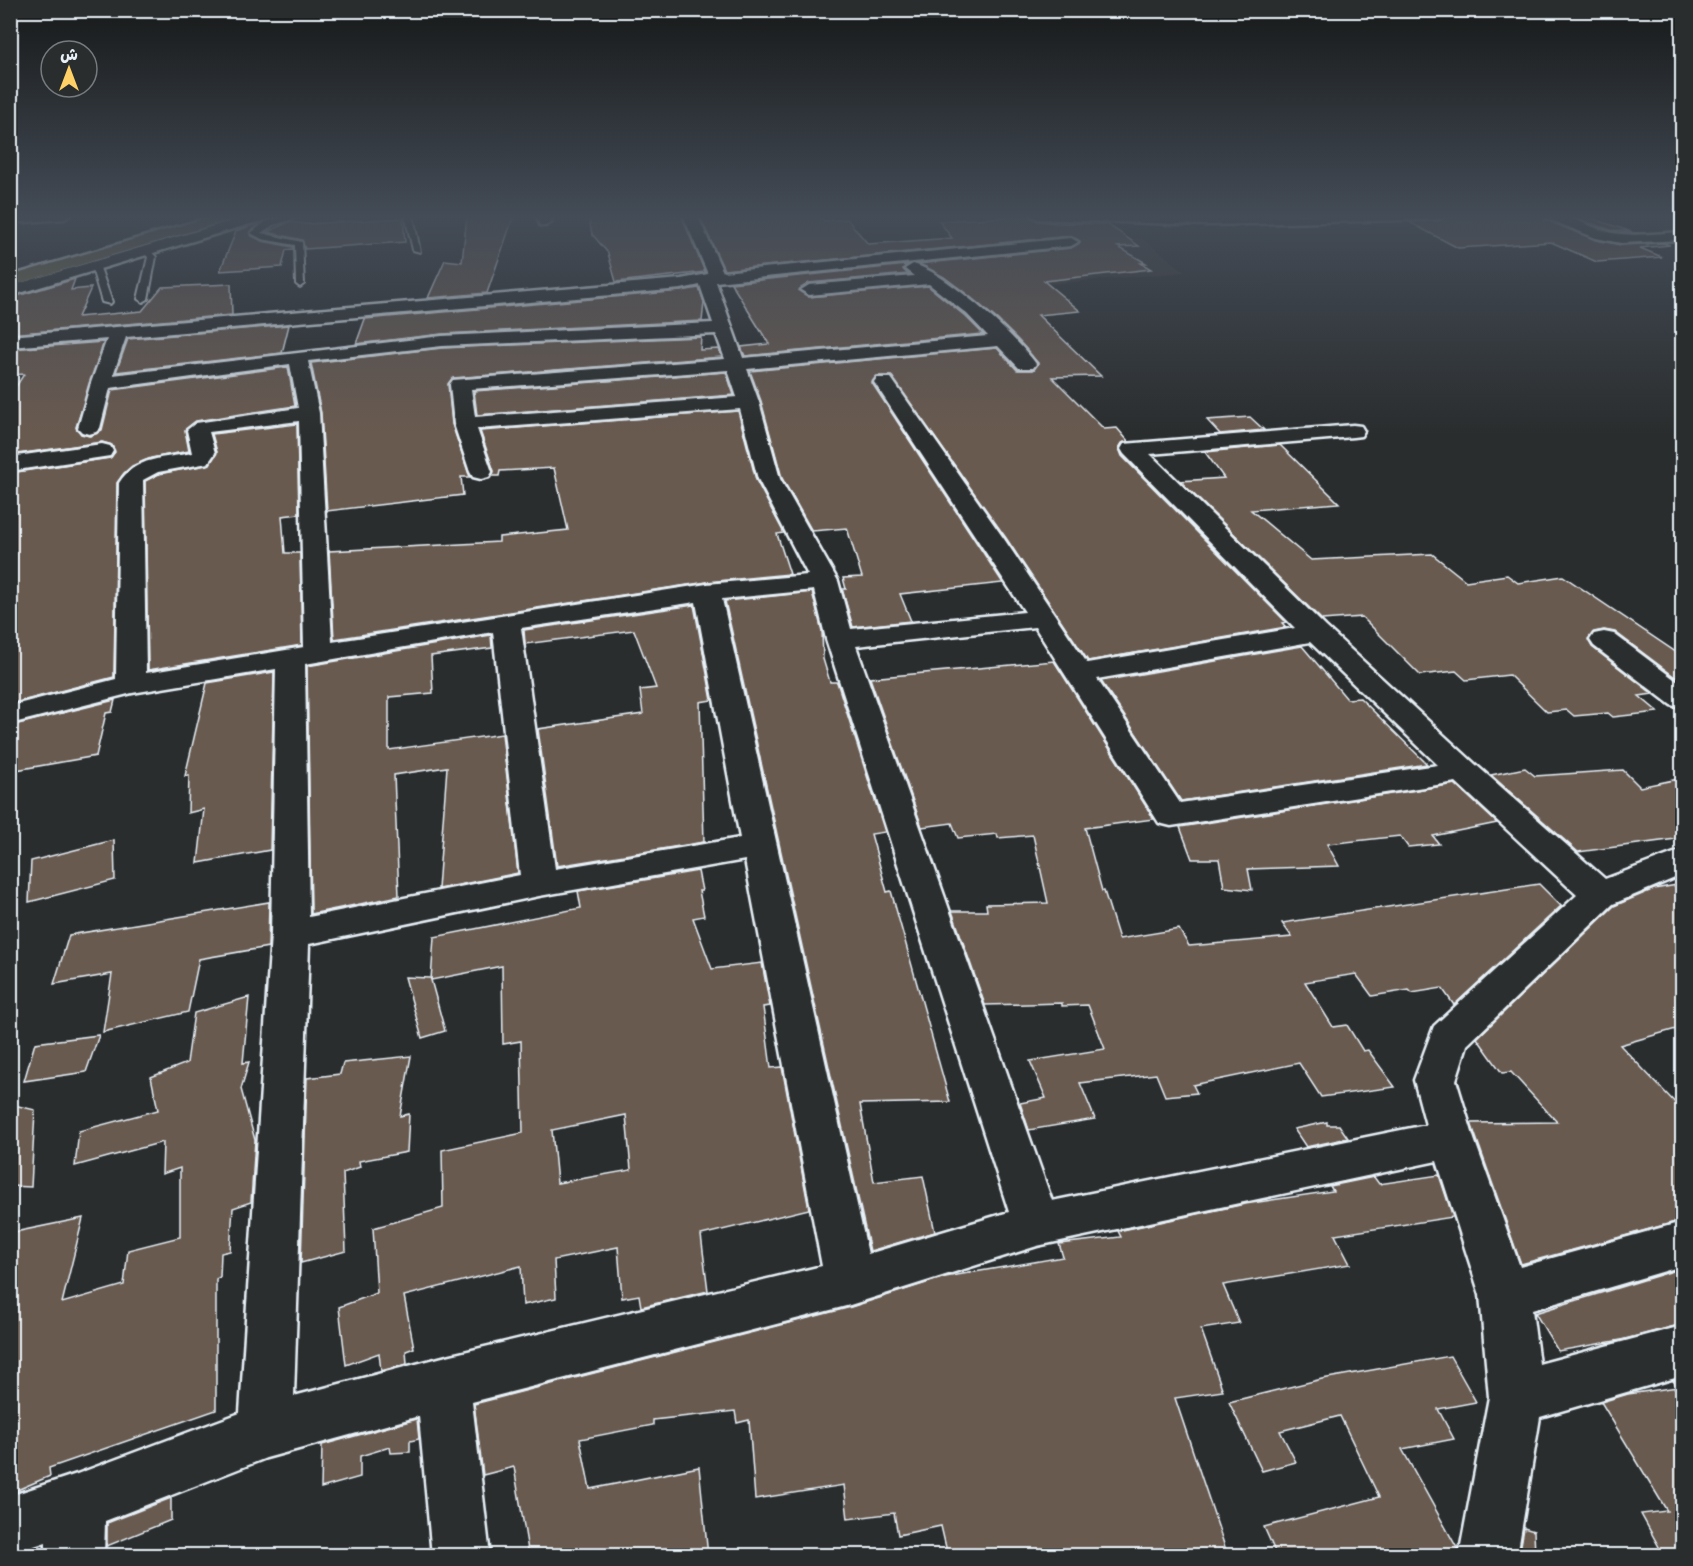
<svg xmlns="http://www.w3.org/2000/svg" width="1693" height="1566" font-family="Delius,'Playpen Sans Arabic',sans-serif">
	<style>
		.built { fill: #3d3a38 }
		.building { fill: #695a50; stroke: #e8f1f8; stroke-width: 1.5; fill-rule: evenodd }
		.lines { fill: none; stroke-linecap: round; stroke-linejoin: round }
		.service-casing { stroke: #e8f1f8; stroke-width: 4 }
		.minor-casing { stroke: #e8f1f8; stroke-width: 5 }
		.trunk-casing { stroke: #e8f1f8; stroke-width: 5 }
		.service { fill: #2a2d2e; fill-rule: evenodd }
		.minor { fill: #2a2d2e; fill-rule: evenodd }
		.trunk { fill: #726c4b; fill-rule: evenodd }
	</style>
	<rect width="100%" height="100%" fill="#2a2d2e"/>
	<filter id="ink" filterUnits="userSpaceOnUse"><feTurbulence type="fractalNoise" baseFrequency=".0167" numOctaves="2"/><feDisplacementMap in="SourceGraphic" scale="12" xChannelSelector="R" yChannelSelector="G"/><feConvolveMatrix kernelMatrix="1 2 1 2 8 2 1 2 1" color-interpolation-filters="sRGB"/></filter>
	<g filter="url(#ink)">
		<polygon class="built" points="1142,238 1186,272 963,292 914,261"/>
		<g class="building">
			<polygon points="514,215 487,293 428,298 445,260 462,262 467,216"/>
			<polygon points="588,215 681,215 705,272 616,282 608,253 592,234"/>
			<polygon points="699,215 819,215 824,221 847,219 868,244 952,238 939,221 1029,216 1038,221 1057,223 1107,224 1139,246 1118,247 1146,263 1141,263 1151,269 1044,281 1080,311 1038,315 1101,376 1052,377 1104,429 1117,428 1128,441 1122,443 1119,448 1122,456 1286,622 1282,623 1286,627 1088,661 1006,538 891,376 877,376 872,383 1003,583 900,594 911,621 853,627 842,589 846,589 843,578 862,577 847,528 812,531 782,478 761,401 750,371 997,348 1017,370 1033,370 1038,363 998,320 944,277 918,264 1071,248 1080,241 1071,236 724,270"/>
			<polygon points="1479,215 1542,215 1545,220 1596,240 1621,245 1663,243 1670,245 1640,248 1662,257 1597,262 1551,242 1458,248 1409,222 1438,221 1444,218"/>
			<polygon points="1565,215 1582,215 1632,232 1611,230"/>
			<polygon points="403,218 405,242 305,249 302,240 267,232 289,222 306,224"/>
			<polygon points="260,223 250,231 250,235 262,241 293,247 293,249 286,250 282,267 220,271 236,231"/>
			<polygon points="907,265 903,269 908,274 809,283 799,291 809,297 928,286 965,316 983,334 745,356 741,347 769,344 731,283"/>
			<polygon points="75,279 71,290 91,288 78,317 142,311 162,287 231,284 232,315 10,334 10,298"/>
			<polygon points="699,288 704,302 702,321 442,334 356,344 365,319 681,291"/>
			<polygon points="289,325 282,353 116,372 128,339"/>
			<polygon points="701,337 700,350 719,349 722,357 453,378 448,384 452,424 470,477 461,477 463,495 327,511 321,413 311,363 442,348"/>
			<polygon points="104,342 76,427 81,434 90,436 102,430 112,390 288,367 295,406 196,421 185,430 189,451 151,458 132,466 124,473 117,483 114,677 10,704 10,473 110,458 115,452 112,445 102,442 10,455 10,402 15,388 24,374 10,375 10,349"/>
			<polygon points="726,372 734,395 477,415 474,391"/>
			<polygon points="738,411 756,480 784,533 777,534 790,574 707,582 334,639 329,551 499,542 499,537 568,530 554,468 500,471 499,476 492,476 494,471 480,431"/>
			<polygon points="1250,417 1264,430 1220,434 1207,420"/>
			<polygon points="297,424 299,514 282,516 285,553 300,553 302,645 148,670 145,481 159,474 210,464 217,452 212,434"/>
			<polygon points="1280,445 1339,503 1251,510 1311,560 1432,554 1466,581 1507,575 1518,583 1563,576 1683,657 1683,683 1615,632 1604,630 1594,632 1588,639 1592,647 1653,694 1639,696 1658,712 1613,717 1608,713 1574,716 1567,710 1547,712 1509,675 1466,680 1456,671 1420,675 1362,617 1322,620 1180,481 1224,478 1205,452"/>
			<polygon points="812,592 822,631 823,659 830,682 837,682 885,832 871,834 887,892 891,891 950,1102 860,1104 874,1182 923,1176 935,1232 870,1251 725,601"/>
			<polygon points="694,605 712,700 700,702 704,842 557,866 538,729 643,714 640,690 656,688 634,630 525,644 524,630"/>
			<polygon points="491,635 492,648 431,656 433,693 389,697 389,750 502,734 518,873 438,889 447,767 394,775 399,896 311,914 307,666"/>
			<polygon points="1302,646 1347,699 1360,698 1427,764 1181,801 1101,681"/>
			<polygon points="1054,661 1154,819 1085,828 1102,891 1104,891 1119,939 1179,929 1189,946 1292,937 1282,923 1539,884 1561,906 1454,1005 1442,988 1412,993 1409,990 1372,996 1356,974 1305,982 1333,1027 1347,1025 1363,1051 1368,1050 1395,1087 1321,1097 1299,1063 1193,1085 1197,1093 1165,1096 1156,1074 1080,1083 1095,1119 1029,1130 1020,1103 1046,1098 1030,1061 1105,1049 1088,1005 1062,1006 1062,1003 985,1005 952,911 987,911 986,904 1048,903 1033,835 998,838 997,834 958,838 952,823 922,827 870,678"/>
			<polygon points="274,672 270,850 198,863 204,809 188,813 189,775 185,776 207,683"/>
			<polygon points="115,700 112,712 106,713 96,756 10,771 10,726"/>
			<polygon points="1525,768 1535,776 1623,770 1640,787 1683,778 1683,838 1578,852 1491,775"/>
			<polygon points="1455,784 1497,823 1433,836 1439,844 1408,847 1400,836 1327,844 1339,866 1248,869 1252,890 1224,887 1219,859 1192,859 1180,827"/>
			<polygon points="114,840 115,880 29,902 31,861"/>
			<path d="M698,871L702,891H699L704,916L693,918L712,969L762,963L770,1006L763,1007L771,1068L782,1067L809,1209L701,1235L708,1291L641,1307L639,1295L622,1298L618,1247L554,1260L556,1298L523,1305L521,1266L404,1296L414,1348L406,1351L407,1364L381,1371L379,1353L346,1365L339,1307L377,1293L373,1228L443,1208L442,1150L523,1133L521,1041L503,1044L502,966L431,980L445,1031L422,1038L405,977L430,978L431,980L434,937L581,908L578,891ZM626,1115L631,1170L557,1183L552,1130Z"/>
			<polygon points="1683,884 1683,1027 1620,1045 1683,1111 1683,1220 1521,1264 1471,1123 1557,1122 1511,1072 1502,1073 1477,1038 1614,906 1654,889"/>
			<polygon points="269,902 268,947 199,959 188,1012 103,1032 112,974 54,984 69,935"/>
			<polygon points="249,997 243,1063 249,1062 241,1089 255,1140 251,1202 233,1208 230,1251 221,1253 220,1277 216,1279 216,1410 49,1468 50,1476 10,1493 10,1247 15,1232 83,1218 62,1303 124,1285 128,1250 180,1237 180,1168 162,1174 163,1142 75,1166 79,1131 158,1110 151,1077 187,1063 194,1013"/>
			<polygon points="99,1035 86,1072 24,1081 35,1043"/>
			<polygon points="411,1056 400,1116 409,1114 407,1152 359,1161 360,1167 343,1173 346,1251 301,1263 307,1078 340,1074 343,1063"/>
			<polygon points="10,1104 35,1110 31,1187 10,1186"/>
			<polygon points="1327,1122 1327,1125 1339,1125 1348,1138 1306,1147 1294,1129"/>
			<polygon points="1439,1175 1453,1217 1335,1235 1350,1264 1223,1285 1239,1323 1201,1329 1223,1391 1175,1398 1228,1556 948,1556 941,1526 898,1535 894,1513 848,1519 844,1485 755,1499 749,1420 737,1423 735,1411 653,1420 653,1425 580,1439 590,1489 699,1467 708,1556 529,1556 514,1467 483,1475 474,1404 851,1307 945,1277 1063,1257 1059,1244 1121,1237 1118,1231 1245,1204 1333,1191 1330,1186 1374,1177 1379,1184"/>
			<polygon points="1683,1268 1683,1324 1621,1340 1558,1351 1535,1313"/>
			<polygon points="1450,1356 1476,1402 1438,1409 1454,1439 1402,1449 1458,1550 1457,1556 1277,1556 1264,1527 1379,1497 1340,1416 1280,1431 1296,1462 1262,1471 1229,1402 1322,1379"/>
			<polygon points="1683,1378 1683,1556 1664,1556 1641,1514 1667,1511 1601,1402 1628,1394 1678,1387 1673,1381"/>
			<polygon points="417,1419 419,1439 410,1441 410,1452 391,1453 390,1447 360,1456 360,1477 321,1488 322,1445"/>
			<polygon points="171,1498 171,1520 107,1546 107,1523"/>
			<polygon points="1524,1528 1534,1531 1535,1556 1519,1556"/>
		</g>
		<g class="lines">
			<defs>
				<g id="service">
					<polygon points="295,215 306,215 273,225 261,233 302,242 304,284 300,287 296,284 295,245 262,239 251,233 267,221"/>
					<polygon points="405,215 413,215 420,252 413,250"/>
					<polygon points="142,248 148,248 156,257 148,299 143,302 138,299 148,257 141,250"/>
					<polygon points="95,262 99,265 112,302 110,304 102,302 91,265"/>
				</g>
				<g id="minor">
					<polygon points="10,215 71,215 64,219 10,223"/>
					<polygon points="251,215 272,215 270,218 10,296 10,286"/>
					<polygon points="536,215 550,215 552,222 545,226 540,225"/>
					<path d="M683,215H697L723,272L1071,238L1078,242L1071,246L716,282L743,358L988,336L967,314L929,284L809,295L801,290L809,285L914,276L905,269L913,264C945,272 1016,336 1036,364L1033,368H1019L998,346L747,369L759,402L780,479L838,581L851,629L1025,612L874,382L877,378H891L1004,539L1087,663L1295,628L1124,454L1121,449L1124,444L1353,425L1361,426L1364,431L1361,436L1353,437L1150,454L1326,627L1475,764L1605,879L1682,850V875L1613,904L1467,1045L1456,1080L1474,1139L1520,1267L1682,1222V1266L1532,1310L1539,1364L1682,1326V1376L1540,1417L1517,1556H1459L1489,1397L1480,1295L1437,1161L1037,1246L850,1305L472,1402L490,1556H432L419,1416L266,1458L105,1521L104,1556H46V1542L10,1554V1496L77,1474L240,1413L271,934L276,669L132,693L10,724V706L116,679L119,483C135,457 165,458 192,453L187,430L196,423L298,408L290,364L110,388L100,428L96,432L89,434L82,432L78,428L91,383L107,339L10,347V336L681,279L708,274ZM700,285L713,323L442,336L113,375L126,337L681,289ZM716,334L725,359L453,380L450,384L454,424L470,472L473,477L481,479L489,477L492,472L477,429L740,409L758,479L808,575L707,584L332,642L319,413L308,361L442,346ZM728,370L737,397L475,417L471,389ZM299,421L304,647L146,673L143,480L158,472L208,463L215,453L209,432ZM814,590L826,639L1009,1212L868,1254L722,599ZM696,602L740,838L555,869L521,628ZM1035,627L1159,823L1171,826L1456,782L1577,895L1434,1026L1414,1080L1426,1125L1052,1201L856,646ZM493,632L520,875L309,917L305,664ZM1310,642L1438,765L1180,803L1097,679ZM745,860L822,1266L443,1357L294,1396L309,944L539,896Z"/>
					<polygon points="1031,215 1445,215 1438,219 1207,225 1038,219"/>
					<path d="M1544,215C1572,212 1593,232 1621,234C1640,236 1662,233 1682,232V240L1621,243L1596,238L1546,218Z"/>
					<polygon points="102,444 110,446 113,451 110,456 10,471 10,457"/>
					<polygon points="1604,632 1614,634 1682,685 1682,708 1671,705 1594,646 1590,640 1594,634"/>
				</g>
				<polygon id="trunk" points="217,215 237,215 235,218 10,286 10,276"/>
			</defs>
			<use href="#service" class="service-casing"/>
			<use href="#minor" class="minor-casing"/>
			<use href="#trunk" class="trunk-casing"/>
			<use href="#service" class="service"/>
			<use href="#minor" class="minor"/>
			<use href="#trunk" class="trunk"/>
		</g>
	</g>
	<linearGradient id="sky" x2="0" y2="1"><stop stop-color="#171919"/><stop offset="0.5" stop-color="#444c57"/><stop offset="1" stop-color="#444c57" stop-opacity="0"/></linearGradient>
	<rect width="1693" height="434" fill="url(#sky)"/>
	<rect width="1693" height="1566" fill="none" stroke="#2a2d2e" stroke-width="36"/>
	<rect x="18" y="18" width="1657" height="1530" fill="none" stroke="#e8f1f8" stroke-width="2" filter="url(#ink)"/>
	<g transform="translate(69 69)"><circle r="28" fill="#2a2d2e" stroke="#767b7f" stroke-width="1.5"/>
	<path d="M0-4.5L10 22L0 15L-10 22Z" fill="#ffd166"/>
	<text y="-9" font-size="16" font-weight="bold" text-anchor="middle" fill="#e8f1f8">ش</text>
	</g>
</svg>
